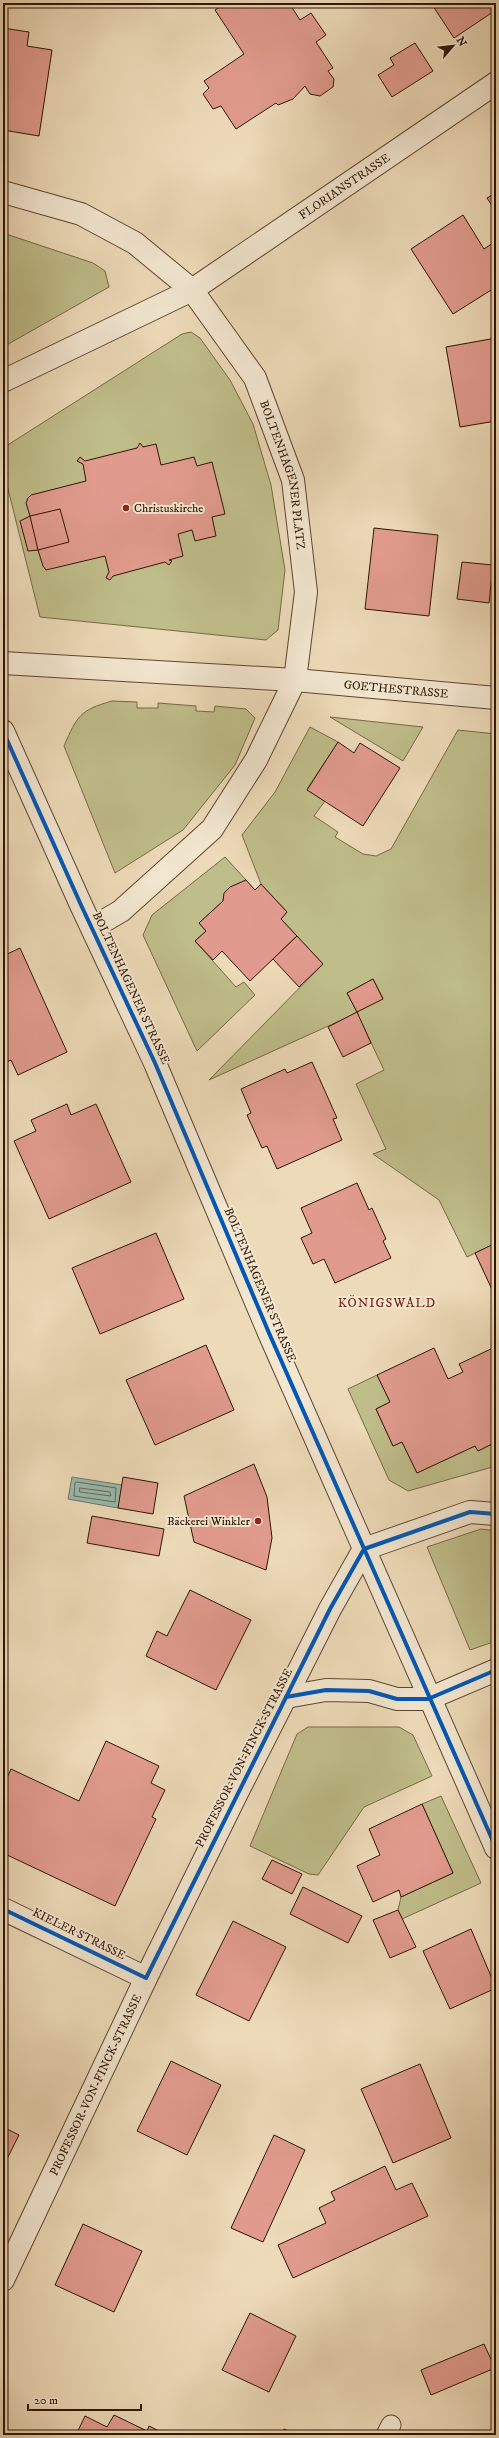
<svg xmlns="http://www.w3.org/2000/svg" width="499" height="2438" font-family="'IM FELL DW Pica',serif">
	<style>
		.green { fill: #bfbd8a; stroke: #786945; fill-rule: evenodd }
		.water { fill: #99bbae; stroke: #6f7968 }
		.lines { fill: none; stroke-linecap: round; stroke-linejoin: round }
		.shore { stroke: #646857; stroke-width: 1 }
		.building { fill: #e19b8e; stroke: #301500 }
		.service-casing { stroke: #5f462e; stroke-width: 21 }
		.minor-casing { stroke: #5f462e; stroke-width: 24 }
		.tertiary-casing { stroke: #5f462e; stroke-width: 24 }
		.service { stroke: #f3e7d1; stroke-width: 19 }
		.minor { stroke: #f3e7d1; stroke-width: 22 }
		.tertiary { stroke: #f3e7d1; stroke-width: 22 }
		.cycleway-casing { stroke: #f3e7d1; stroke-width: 6 }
		.cycleway { stroke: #0057b8; stroke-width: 4 }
		.poi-dot { fill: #8f2418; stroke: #f3e7d1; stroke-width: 1.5 }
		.labels { text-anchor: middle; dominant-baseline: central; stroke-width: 4; stroke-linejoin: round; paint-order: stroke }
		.street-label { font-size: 12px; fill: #301500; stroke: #f3e7d1 }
		.poi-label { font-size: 12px; fill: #301500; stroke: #f3e7d1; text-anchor: start }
		.neighbourhood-label { font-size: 13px; letter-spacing: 1px; fill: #7a1f14; stroke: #f3e7d1 }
	</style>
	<rect width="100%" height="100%" fill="#eddab8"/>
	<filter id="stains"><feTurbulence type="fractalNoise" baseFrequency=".005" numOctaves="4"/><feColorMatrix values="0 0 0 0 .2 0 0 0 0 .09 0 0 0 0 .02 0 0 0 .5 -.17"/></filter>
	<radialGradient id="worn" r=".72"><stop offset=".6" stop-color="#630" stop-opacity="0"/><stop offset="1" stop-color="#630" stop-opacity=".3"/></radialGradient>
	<g class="green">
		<polygon points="3,233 93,263 105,271 109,287 3,347"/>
		<polygon points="191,332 200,338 230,380 253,424 271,485 285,570 278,630 266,640 40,617 3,469 3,448 182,334"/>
		<path d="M112,701L137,702V708H158V703L196,706V711L214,712L215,706L246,709L255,718L235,765L183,830L115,873L64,746C77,716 80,710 112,701Z"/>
		<polygon points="330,717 423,727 403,761"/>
		<path d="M310,727L338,742L307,789L325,801L314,816L338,832L335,837L363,854L376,856L391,849L458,730L496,734V1243L467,1257L439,1200L373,1154L386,1149L356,1084L384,1070L357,1013L209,1080L323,964L281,919L287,912L261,884L242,835L275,792ZM373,979L383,998L357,1012L347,993Z"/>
		<path d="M225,857L246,880C236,888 225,885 223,901L199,923L206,931L195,941L236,987L244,982L255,995L197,1051L143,935L152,915Z"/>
		<polygon points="377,1375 390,1402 376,1409 393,1446 402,1442 417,1473 475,1446 478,1451 496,1442 496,1466 408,1491 389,1480 348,1389"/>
		<polygon points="481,1529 496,1531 496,1641 470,1650 427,1547"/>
		<polygon points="308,1727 399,1727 413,1735 432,1776 364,1807 318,1875 309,1874 250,1846 297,1734"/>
		<polygon points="441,1796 481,1883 402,1919 398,1910 401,1897 453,1873 422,1804"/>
	</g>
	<polygon class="water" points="72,1477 122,1485 118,1508 68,1499"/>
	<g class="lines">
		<g class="shore">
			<polygon points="77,1482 116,1488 115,1502 74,1496 75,1483"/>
			<polygon points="80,1488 110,1492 111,1496 80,1492"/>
		</g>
	</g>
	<g class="building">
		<polygon points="225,3 289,3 300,20 311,13 326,35 316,42 333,68 328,71 334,79 333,87 320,96 310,94 305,86 293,99 278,105 276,103 236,129 221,106 213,109 203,94 209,88 204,81 244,54 215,10"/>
		<polygon points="431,3 496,3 496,10 454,38"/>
		<polygon points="3,28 29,32 27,46 52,50 39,136 3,130"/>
		<polygon points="415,43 433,71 392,97 378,75 394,65 390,58"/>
		<polygon points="496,193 496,212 487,198"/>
		<polygon points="463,215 484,249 496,241 496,287 453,314 411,249"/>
		<polygon points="496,338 496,421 460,427 446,347"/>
		<polygon points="140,443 143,447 156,444 161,465 194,457 197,466 212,462 225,514 212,517 216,536 195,541 192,530 178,534 183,556 169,560 172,561 169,565 165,562 113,576 110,580 106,578 109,572 105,556 46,570 43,566 38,550 28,551 20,521 30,516 26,503 28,498 31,495 86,481 83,464 77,461 80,457 85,461 137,448"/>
		<polygon points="60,509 69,542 38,550 30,516"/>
		<polygon points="374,528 438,535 429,616 365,609"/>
		<polygon points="462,562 493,565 489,603 457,599"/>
		<polygon points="496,597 496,619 494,619"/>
		<polygon points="338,742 354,753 360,743 400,768 363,826 307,790"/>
		<polygon points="495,774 496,774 496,801 493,801"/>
		<polygon points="246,880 255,890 261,884 287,912 281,919 297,936 250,981 222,951 213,960 195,941 206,931 199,923 223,901 224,893 230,887"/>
		<polygon points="297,936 323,964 299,987 273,959"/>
		<polygon points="20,948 67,1052 18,1075 11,1060 3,1064 3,956"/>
		<polygon points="373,979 383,999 357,1012 347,993"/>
		<polygon points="357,1012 371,1043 343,1057 328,1027"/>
		<polygon points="312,1062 337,1118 333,1119 342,1140 277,1169 267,1146 262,1148 247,1115 251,1113 241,1089 285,1069 287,1073"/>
		<polygon points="67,1104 71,1115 96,1104 131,1182 49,1219 14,1141 36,1131 31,1120"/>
		<polygon points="357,1183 369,1210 372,1208 386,1239 383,1241 391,1258 335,1283 324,1259 313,1264 301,1238 312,1233 301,1208"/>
		<polygon points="156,1233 184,1299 100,1334 72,1268"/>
		<polygon points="496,1243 496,1298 475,1253"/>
		<polygon points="206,1345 234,1410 155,1445 126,1380"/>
		<polygon points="495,1347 496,1442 478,1451 475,1446 417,1473 402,1442 393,1446 376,1409 390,1402 377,1375 434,1348 448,1379 463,1372 459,1364"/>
		<polygon points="254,1464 267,1497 272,1538 266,1570 194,1542 184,1496"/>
		<polygon points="123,1477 158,1483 153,1514 118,1508"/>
		<polygon points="92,1516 164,1529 159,1556 87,1543"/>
		<polygon points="190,1590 251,1620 216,1690 146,1656 157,1631 167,1636"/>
		<polygon points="106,1741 159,1766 151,1783 165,1790 152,1817 156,1819 115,1906 3,1853 3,1787 11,1769 79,1801"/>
		<polygon points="422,1804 453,1873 401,1897 399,1890 373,1902 357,1866 380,1855 369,1829"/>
		<polygon points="272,1860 302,1874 292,1894 262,1879"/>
		<polygon points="303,1887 362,1916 348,1943 290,1914"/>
		<polygon points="398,1910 416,1947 390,1958 373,1920"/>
		<polygon points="233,1921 286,1947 249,2021 196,1995"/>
		<polygon points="471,1929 496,1988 450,2009 423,1951"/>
		<polygon points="171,2061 221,2085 187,2155 137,2131"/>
		<polygon points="420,2064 451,2138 393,2163 361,2089"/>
		<polygon points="3,2127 19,2135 3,2167"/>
		<polygon points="274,2135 305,2150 263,2242 231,2228"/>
		<polygon points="385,2166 396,2190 412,2183 428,2216 293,2278 278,2245 326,2223 319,2208 335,2200 331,2192"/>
		<polygon points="83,2224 142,2251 114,2312 55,2285"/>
		<polygon points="250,2313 296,2336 269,2392 222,2370"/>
		<polygon points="484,2344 495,2368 431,2395 421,2370"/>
		<polygon points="114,2415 147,2431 149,2426 167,2435 76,2435 85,2416 107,2427"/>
		<polygon points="3,2428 18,2435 3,2435"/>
		<polygon points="284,2429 298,2435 281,2435"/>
	</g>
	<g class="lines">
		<defs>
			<polyline id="service" points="386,2435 391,2425"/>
			<g id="minor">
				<path id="s1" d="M3,192L81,214L135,243L192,290L255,378L293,480L306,592L295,680L256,760L212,829L121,911L92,928"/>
				<path id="s2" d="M3,381L192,290L496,83"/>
				<path id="s3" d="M3,663L295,680L496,698"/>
				<polyline points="286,1697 326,1690 369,1691 397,1699 428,1699 496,1670"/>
				<polyline points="3,1909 146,1978"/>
				<path id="s4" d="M3,2280L146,1978L237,1793L330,1609L364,1549L470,1512L496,1514"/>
			</g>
			<polyline id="tertiary" points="3,731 81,905 155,1063 269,1333 496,1848"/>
		</defs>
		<use href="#service" class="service-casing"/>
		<use href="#minor" class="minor-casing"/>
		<use href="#tertiary" class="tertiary-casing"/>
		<use href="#service" class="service"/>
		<use href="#minor" class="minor"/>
		<use href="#tertiary" class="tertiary"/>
		<defs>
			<g id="cycleway">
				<polyline points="3,731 81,905 155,1063 269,1333 496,1848"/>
				<polyline points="364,1549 470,1512 496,1514"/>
				<polyline points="286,1697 326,1690 369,1691 397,1699 428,1699 496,1670"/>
				<polyline points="3,1909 146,1978 330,1609 364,1549"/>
			</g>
		</defs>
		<use href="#cycleway" class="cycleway-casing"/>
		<use href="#cycleway" class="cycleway"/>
	</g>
	<g class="poi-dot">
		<circle cx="126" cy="508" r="4"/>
		<circle cx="258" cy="1521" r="4"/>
	</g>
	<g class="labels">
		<g class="street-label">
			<text stroke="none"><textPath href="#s2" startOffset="394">FLORIANSTRASSE</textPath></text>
			<text stroke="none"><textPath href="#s1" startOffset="426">BOLTENHAGENER PLATZ</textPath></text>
			<text stroke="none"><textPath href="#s3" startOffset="394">GOETHESTRASSE</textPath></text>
			<text transform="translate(131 988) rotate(65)">BOLTENHAGENER STRASSE</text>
			<text transform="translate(260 1285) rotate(67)">BOLTENHAGENER STRASSE</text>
			<text transform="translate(244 1758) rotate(-63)">PROFESSOR-VON-FINCK-STRASSE</text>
			<text transform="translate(79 1934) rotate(26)">KIELER STRASSE</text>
			<text stroke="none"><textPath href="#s4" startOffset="216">PROFESSOR-VON-FINCK-STRASSE</textPath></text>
		</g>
		<g class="poi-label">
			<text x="134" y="508">Christuskirche</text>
			<text x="250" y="1521" text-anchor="end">Bäckerei Winkler</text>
		</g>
		<g class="neighbourhood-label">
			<text x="387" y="1303">KÖNIGSWALD</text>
		</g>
	</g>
	<rect width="499" height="2438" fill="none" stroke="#eddab8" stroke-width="16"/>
	<rect x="4" y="4" width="491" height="2430" fill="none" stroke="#301500" stroke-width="2"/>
	<rect x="8" y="8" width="483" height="2422" fill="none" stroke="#301500"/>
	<g transform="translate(453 46) rotate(62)" stroke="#f3e7d1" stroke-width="3" paint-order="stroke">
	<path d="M0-3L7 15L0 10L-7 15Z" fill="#301500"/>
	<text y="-6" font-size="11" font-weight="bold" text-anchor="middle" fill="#301500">N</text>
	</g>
	<path d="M28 2404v6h113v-6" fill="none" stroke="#301500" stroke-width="2"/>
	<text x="34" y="2404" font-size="12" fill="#301500" stroke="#f3e7d1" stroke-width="3" paint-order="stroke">20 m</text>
	<rect width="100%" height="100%" filter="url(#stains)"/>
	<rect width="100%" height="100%" fill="url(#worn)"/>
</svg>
